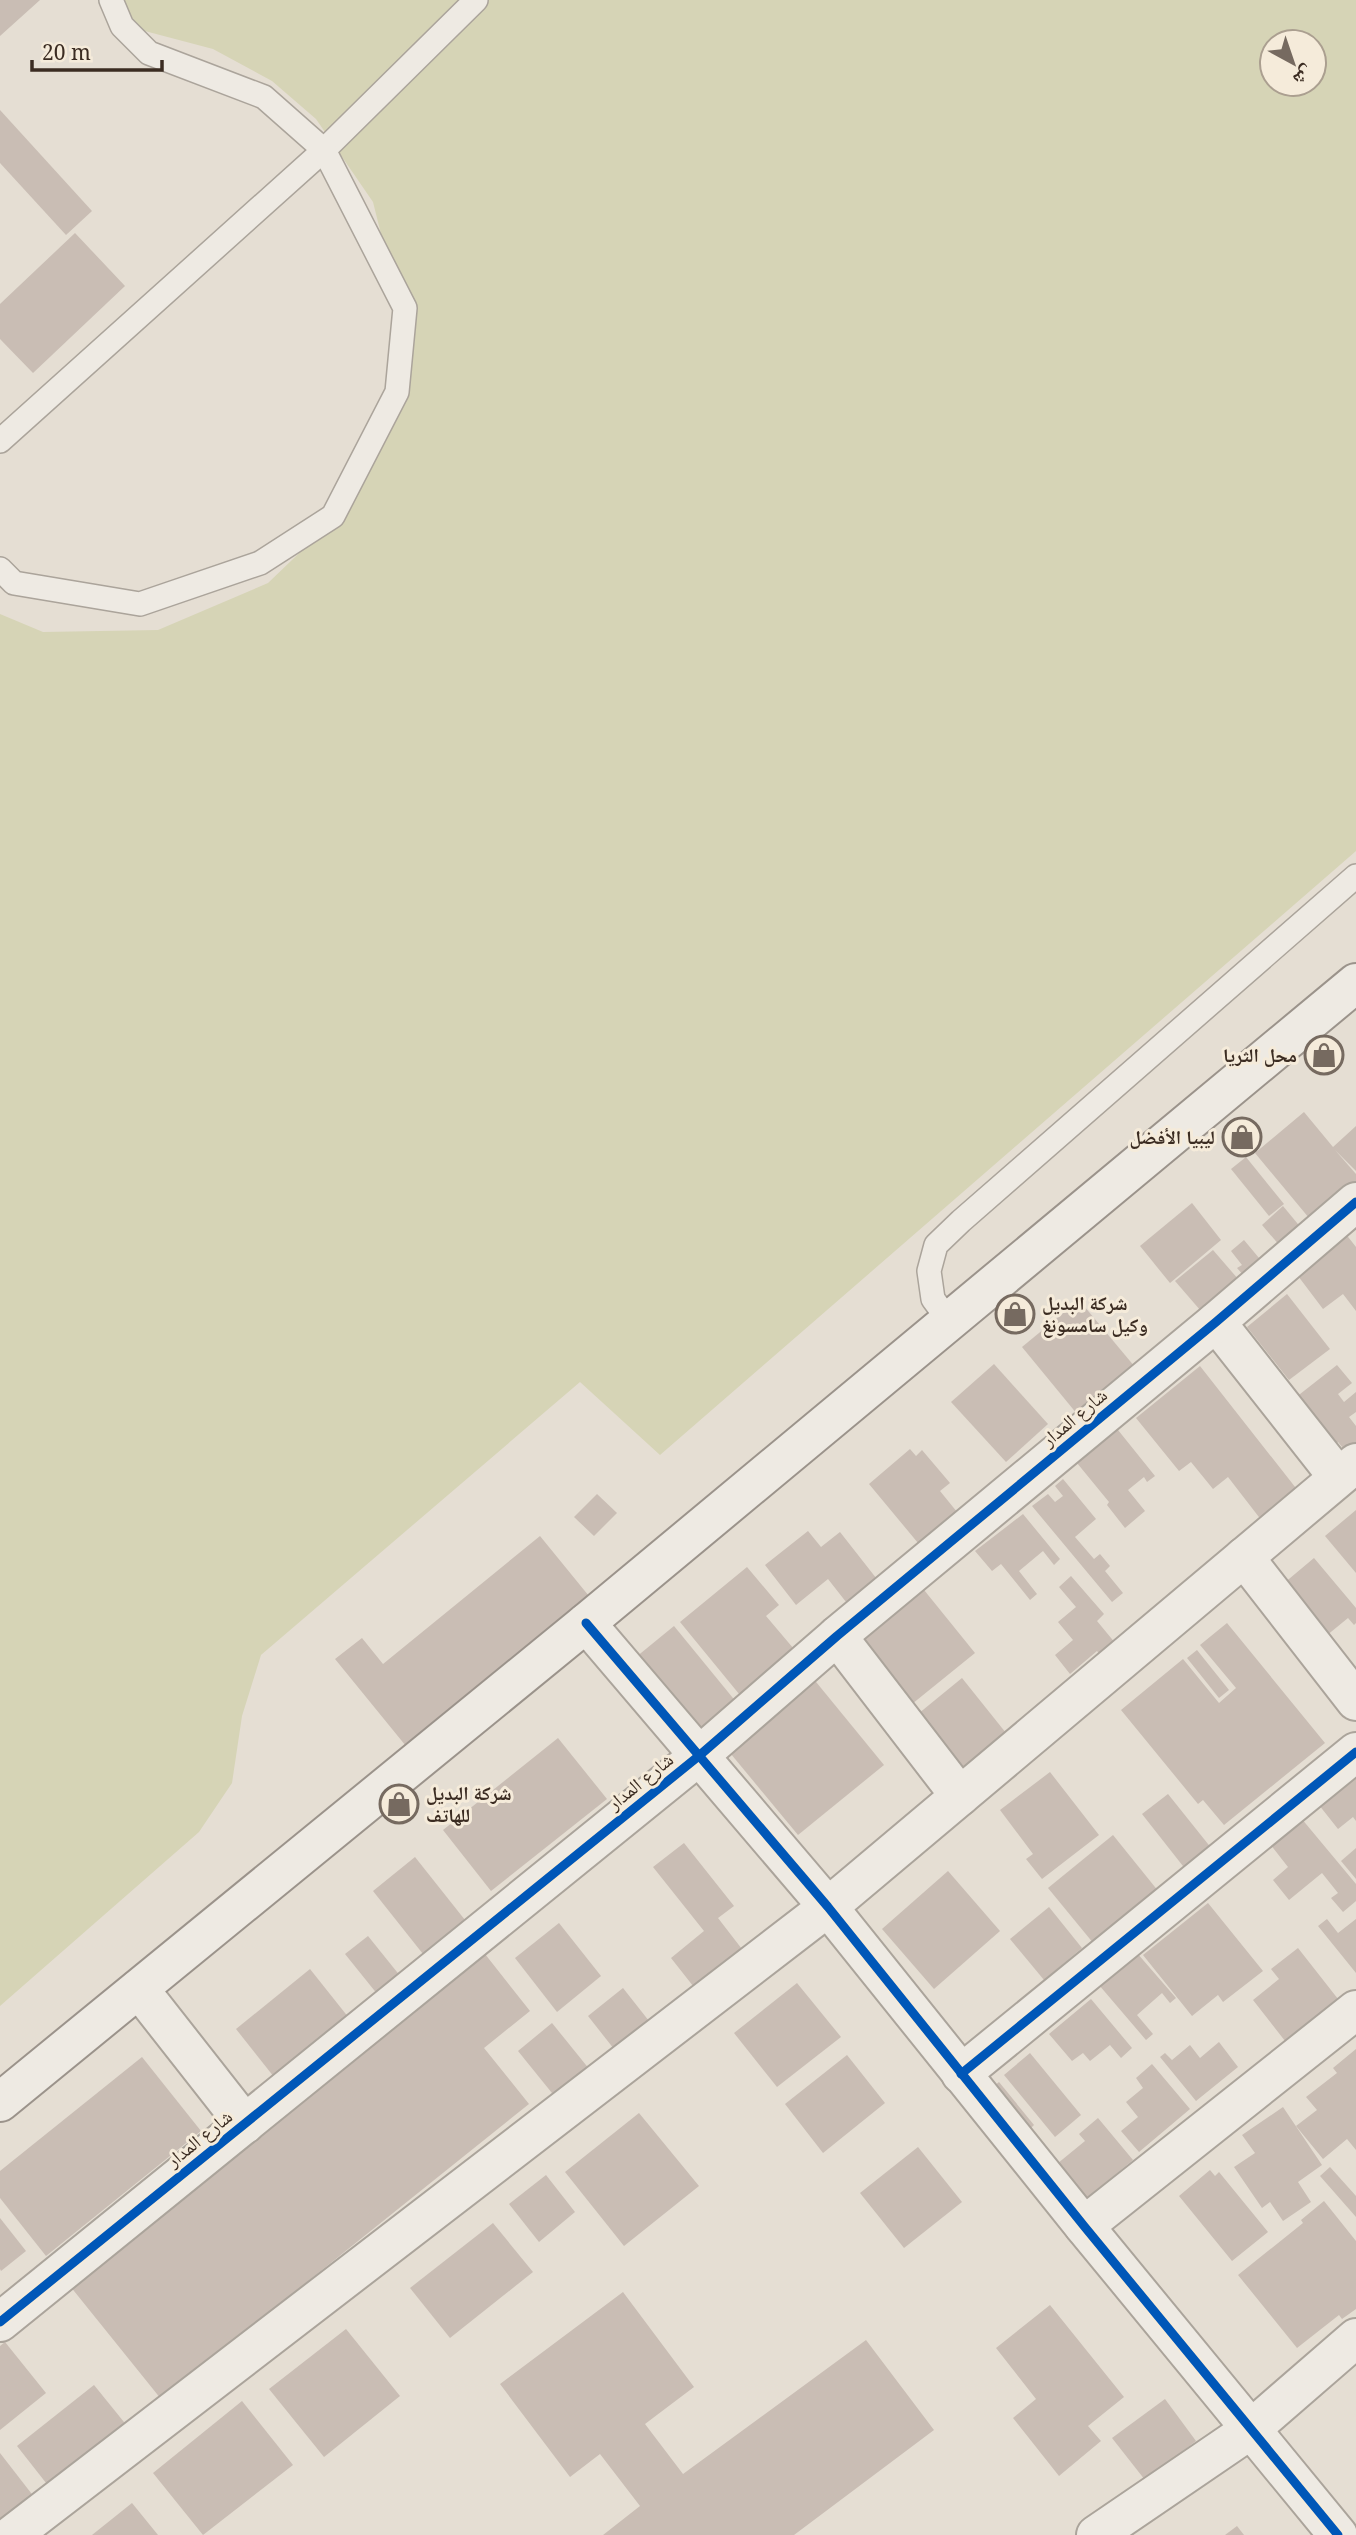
<svg xmlns="http://www.w3.org/2000/svg" width="1356" height="2535" font-family="'Noto Serif','Noto Naskh Arabic',serif">
	<style>
		.green { fill: #d6d4b6; fill-rule: evenodd }
		.building { fill: #c9bdb4 }
		.lines { fill: none; stroke-linecap: round; stroke-linejoin: round }
		.lane-casing { stroke: #aba49b; stroke-width: 26 }
		.street-casing { stroke: #aba49b; stroke-width: 42 }
		.secondary-casing { stroke: #9b938b; stroke-width: 42 }
		.lane { stroke: #eeeae3; stroke-width: 23 }
		.street { stroke: #eeeae3; stroke-width: 38 }
		.secondary { stroke: #eeeae3; stroke-width: 38 }
		.cycleway-casing { stroke: #f5ebda; stroke-width: 13 }
		.cycleway { stroke: #0057b8; stroke-width: 9 }
		.labels { text-anchor: middle; dominant-baseline: central; stroke-width: 6; stroke-linejoin: round; paint-order: stroke }
		.poi-label { font-size: 19px; font-weight: bold; fill: #3b2c22; stroke: #f5ebda; text-anchor: end }
		.street-label { font-size: 19px; fill: #3b2c22; stroke: #f5ebda }
	</style>
	<rect width="100%" height="100%" fill="#e5ded3"/>
	<path class="green" d="M117,0H1356V851L660,1455L580,1382L261,1655L242,1716L232,1783L199,1832L0,2006V614L43,632L158,630L268,583L341,513L380,443L401,314L373,202L316,119L272,81L213,49L141,30L120,14ZM1272,42H1314V84H1272Z"/>
	<g class="building">
		<polygon points="0,0 40,0 0,36"/>
		<polygon points="0,110 92,211 66,235 0,163"/>
		<polygon points="75,233 125,286 33,373 0,339 0,304"/>
		<polygon points="1304,1112 1333,1147 1356,1126 1356,1171 1335,1150 1356,1174 1356,1189 1314,1224 1255,1153"/>
		<polygon points="1246,1157 1284,1204 1269,1216 1231,1169"/>
		<polygon points="1192,1203 1221,1240 1170,1283 1140,1246"/>
		<polygon points="1283,1206 1307,1235 1286,1253 1262,1225"/>
		<polygon points="1345,1233 1356,1247 1356,1311 1343,1294 1323,1309 1295,1272"/>
		<polygon points="1244,1240 1259,1258 1252,1264 1262,1276 1252,1285 1237,1268 1242,1265 1231,1251"/>
		<polygon points="1213,1250 1245,1287 1207,1318 1175,1281"/>
		<polygon points="1287,1294 1330,1349 1289,1380 1247,1327"/>
		<polygon points="1079,1300 1140,1373 1082,1420 1022,1347"/>
		<polygon points="994,1364 1048,1424 1006,1462 951,1402"/>
		<polygon points="1337,1365 1352,1383 1338,1394 1344,1402 1356,1392 1356,1412 1349,1417 1356,1426 1356,1464 1338,1442 1333,1447 1295,1398"/>
		<polygon points="1200,1366 1299,1492 1262,1521 1228,1477 1213,1489 1191,1462 1179,1471 1136,1418"/>
		<polygon points="1118,1430 1155,1476 1147,1482 1144,1477 1128,1490 1145,1511 1125,1528 1107,1505 1109,1502 1077,1463"/>
		<polygon points="910,1449 916,1456 922,1450 950,1483 940,1491 966,1523 928,1555 869,1484"/>
		<polygon points="1063,1479 1096,1519 1075,1537 1094,1559 1100,1554 1110,1566 1105,1571 1123,1593 1112,1602 1032,1506 1048,1494 1055,1502 1063,1496 1055,1486"/>
		<polygon points="597,1494 617,1513 594,1536 574,1517"/>
		<polygon points="1356,1510 1356,1573 1325,1536"/>
		<polygon points="1023,1514 1060,1559 1054,1565 1043,1551 1019,1571 1037,1594 1030,1600 1001,1564 992,1571 975,1551"/>
		<polygon points="808,1531 821,1547 840,1532 880,1583 850,1607 828,1579 796,1605 765,1565"/>
		<polygon points="540,1536 593,1601 410,1751 335,1659 362,1638 383,1664"/>
		<polygon points="1314,1558 1356,1608 1356,1623 1354,1625 1348,1618 1326,1636 1283,1584"/>
		<polygon points="747,1567 779,1605 766,1616 799,1655 744,1700 680,1622"/>
		<polygon points="1071,1576 1104,1614 1097,1621 1116,1644 1101,1656 1097,1651 1070,1674 1055,1655 1073,1640 1058,1622 1076,1607 1059,1587"/>
		<polygon points="920,1585 975,1653 912,1704 857,1635"/>
		<polygon points="1227,1623 1325,1743 1224,1825 1203,1800 1198,1804 1121,1710 1183,1659 1219,1703 1236,1688 1200,1645"/>
		<polygon points="674,1626 737,1703 694,1739 630,1662"/>
		<polygon points="1197,1650 1229,1690 1219,1698 1187,1658"/>
		<polygon points="812,1677 884,1765 798,1835 726,1748"/>
		<polygon points="962,1678 1010,1738 967,1773 918,1714"/>
		<polygon points="558,1738 607,1799 491,1891 443,1830"/>
		<polygon points="1050,1772 1099,1835 1042,1879 1026,1859 1033,1854 1000,1810"/>
		<polygon points="1356,1775 1356,1821 1353,1817 1338,1829 1319,1805"/>
		<polygon points="1168,1794 1216,1854 1190,1875 1142,1814"/>
		<polygon points="1301,1818 1356,1884 1356,1901 1343,1912 1331,1898 1338,1893 1322,1873 1289,1900 1273,1880 1288,1867 1270,1844"/>
		<polygon points="1113,1835 1163,1897 1094,1944 1048,1888"/>
		<polygon points="684,1843 734,1906 718,1918 745,1953 697,1991 671,1958 704,1931 653,1867"/>
		<polygon points="1356,1848 1356,1879 1341,1861"/>
		<polygon points="415,1857 465,1920 423,1954 373,1891"/>
		<polygon points="948,1871 1000,1931 934,1989 882,1929"/>
		<polygon points="1208,1903 1263,1971 1223,2002 1218,1995 1192,2016 1143,1955"/>
		<polygon points="1049,1907 1082,1948 1044,1980 1010,1939"/>
		<polygon points="1327,1919 1338,1933 1356,1919 1356,1973 1318,1926"/>
		<polygon points="559,1923 601,1976 557,2012 515,1958"/>
		<polygon points="368,1936 401,1977 378,1995 345,1954"/>
		<polygon points="1298,1948 1349,2013 1296,2055 1253,2000 1279,1979 1271,1969"/>
		<polygon points="1137,1953 1176,1998 1170,2003 1162,1993 1137,2015 1153,2034 1146,2040 1099,1985"/>
		<polygon points="485,1954 530,2011 484,2048 529,2104 161,2399 70,2286"/>
		<polygon points="310,1969 349,2018 274,2077 236,2029"/>
		<polygon points="797,1983 841,2037 777,2087 734,2033"/>
		<polygon points="623,1988 649,2021 614,2049 588,2016"/>
		<polygon points="1091,1999 1132,2048 1121,2058 1110,2045 1090,2061 1083,2053 1072,2061 1049,2034"/>
		<polygon points="552,2023 590,2070 556,2098 518,2051"/>
		<polygon points="1219,2042 1238,2067 1196,2101 1160,2057 1165,2053 1172,2060 1190,2045 1200,2058"/>
		<polygon points="1356,2049 1356,2150 1347,2139 1323,2159 1296,2126 1317,2110 1306,2097 1337,2073 1333,2068"/>
		<polygon points="1030,2053 1081,2115 1055,2137 1004,2075"/>
		<polygon points="847,2055 885,2103 823,2153 785,2104"/>
		<polygon points="142,2057 201,2131 46,2256 0,2198 0,2171"/>
		<polygon points="1152,2064 1190,2109 1139,2152 1121,2131 1138,2117 1126,2102 1143,2088 1136,2078"/>
		<polygon points="999,2082 1034,2125 1029,2130 979,2098"/>
		<polygon points="1283,2107 1322,2165 1298,2182 1311,2202 1283,2221 1270,2202 1262,2208 1234,2167 1255,2153 1242,2135"/>
		<polygon points="639,2113 699,2186 624,2246 565,2172"/>
		<polygon points="1098,2118 1133,2160 1081,2203 1052,2168 1085,2141 1079,2134"/>
		<polygon points="918,2147 962,2202 904,2248 860,2193"/>
		<polygon points="1330,2167 1356,2196 1356,2217 1320,2176"/>
		<polygon points="1210,2170 1215,2176 1219,2172 1268,2232 1232,2261 1179,2196"/>
		<polygon points="546,2175 575,2212 539,2242 509,2204"/>
		<polygon points="1324,2201 1356,2241 1356,2309 1342,2319 1339,2315 1297,2348 1238,2275 1303,2223 1301,2220"/>
		<polygon points="0,2218 26,2251 1,2271 0,2269"/>
		<polygon points="493,2223 533,2272 450,2338 410,2288"/>
		<polygon points="623,2292 694,2387 645,2424 683,2474 866,2340 934,2430 794,2535 603,2535 640,2506 600,2454 570,2477 500,2384"/>
		<polygon points="1050,2305 1124,2397 1088,2426 1101,2441 1059,2476 1013,2418 1036,2399 996,2348"/>
		<polygon points="346,2329 400,2396 324,2457 269,2389"/>
		<polygon points="5,2342 46,2393 0,2430 0,2346"/>
		<polygon points="94,2385 128,2427 50,2488 17,2446"/>
		<polygon points="1165,2399 1196,2441 1145,2480 1112,2438"/>
		<polygon points="242,2401 293,2465 203,2535 153,2473"/>
		<polygon points="0,2453 38,2502 0,2533"/>
		<polygon points="132,2503 158,2535 92,2535"/>
		<polygon points="1237,2526 1244,2535 1225,2535"/>
	</g>
	<g class="lines">
		<defs>
			<g id="lane">
				<polyline points="0,441 324,150 476,0"/>
				<polyline points="0,569 14,583 140,604 260,563 333,516 397,392 405,308 324,150 264,97 149,53 122,26 111,0"/>
				<polyline points="950,1322 933,1299 929,1271 936,1245 961,1221 1356,876"/>
			</g>
			<g id="street">
				<polyline points="1216,1322 1338,1477"/>
				<polyline points="1244,1557 1356,1701"/>
				<polyline points="586,1623 828,1907 1084,2226 1338,2535"/>
				<polyline points="837,1636 960,1796"/>
				<polyline points="139,1989 245,2124"/>
				<polyline points="961,2074 1356,1752"/>
				<polyline points="1084,2226 1356,2010"/>
				<polyline points="0,2322 700,1755 837,1636 1216,1322 1356,1202"/>
				<polyline points="12,2535 828,1907 1356,1463"/>
				<polyline points="1096,2535 1250,2430 1356,2338"/>
			</g>
			<polyline id="secondary" points="0,2102 586,1623 1356,983"/>
		</defs>
		<use href="#lane" class="lane-casing"/>
		<use href="#street" class="street-casing"/>
		<use href="#secondary" class="secondary-casing"/>
		<use href="#lane" class="lane"/>
		<use href="#street" class="street"/>
		<use href="#secondary" class="secondary"/>
		<defs>
			<g id="cycleway">
				<polyline points="586,1623 828,1907 1084,2226 1338,2535"/>
				<polyline points="961,2074 1356,1752"/>
				<polyline points="0,2322 700,1755 837,1636 1216,1322 1356,1202"/>
			</g>
		</defs>
		<use href="#cycleway" class="cycleway-casing"/>
		<use href="#cycleway" class="cycleway"/>
	</g>
	<defs>
		<symbol id="shop-ring" viewBox="-11 -11 22 22"><circle r="9.5" fill="#f5ebda" stroke="#766a60" stroke-width="1.5"/><path d="M-5-2.5h2.3a2.7 3.5 0 0 1 5.4 0H5L5.5 6h-11ZM-1.5-2.5h3a1.5 2.3 0 0 0-3 0Z" fill="#766a60"/></symbol>
	</defs>
	<g fill-rule="evenodd">
		<use href="#shop-ring" x="1302" y="1033" width="44" height="44"/>
		<use href="#shop-ring" x="1220" y="1115" width="44" height="44"/>
		<use href="#shop-ring" x="993" y="1292" width="44" height="44"/>
		<use href="#shop-ring" x="377" y="1782" width="44" height="44"/>
	</g>
	<g class="labels">
		<g class="poi-label">
			<text x="1297" y="1055">محل الثريا</text>
			<text x="1215" y="1137">ليبيا الأفضل</text>
			<text x="1042" y="1303" text-anchor="start">شركة البديل<tspan x="1042" dy="22">وكيل سامسونغ</tspan></text>
			<text x="426" y="1793" text-anchor="start">شركة البديل<tspan x="426" dy="22">للهاتف</tspan></text>
		</g>
		<g class="street-label">
			<text transform="translate(1074 1417) rotate(-40)">شارع المدار</text>
			<text transform="translate(640 1781) rotate(-39)">شارع المدار</text>
			<text transform="translate(199 2138) rotate(-39)">شارع المدار</text>
		</g>
	</g>
	<g transform="translate(1293 63) rotate(140)"><circle r="33" fill="#f5ebda" stroke="#ab9f90" stroke-width="2"/>
	<path d="M0-5L12 26L0 18L-12 26Z" fill="#766a60"/>
	<text y="-10" font-size="19" font-weight="bold" text-anchor="middle" fill="#3b2c22">ش</text>
	</g>
	<path d="M32 60v10h130v-10" fill="none" stroke="#3b2c22" stroke-width="3.5"/>
	<text x="42" y="60" font-size="21" fill="#3b2c22" stroke="#f5ebda" stroke-width="5" paint-order="stroke">20 m</text>
</svg>
